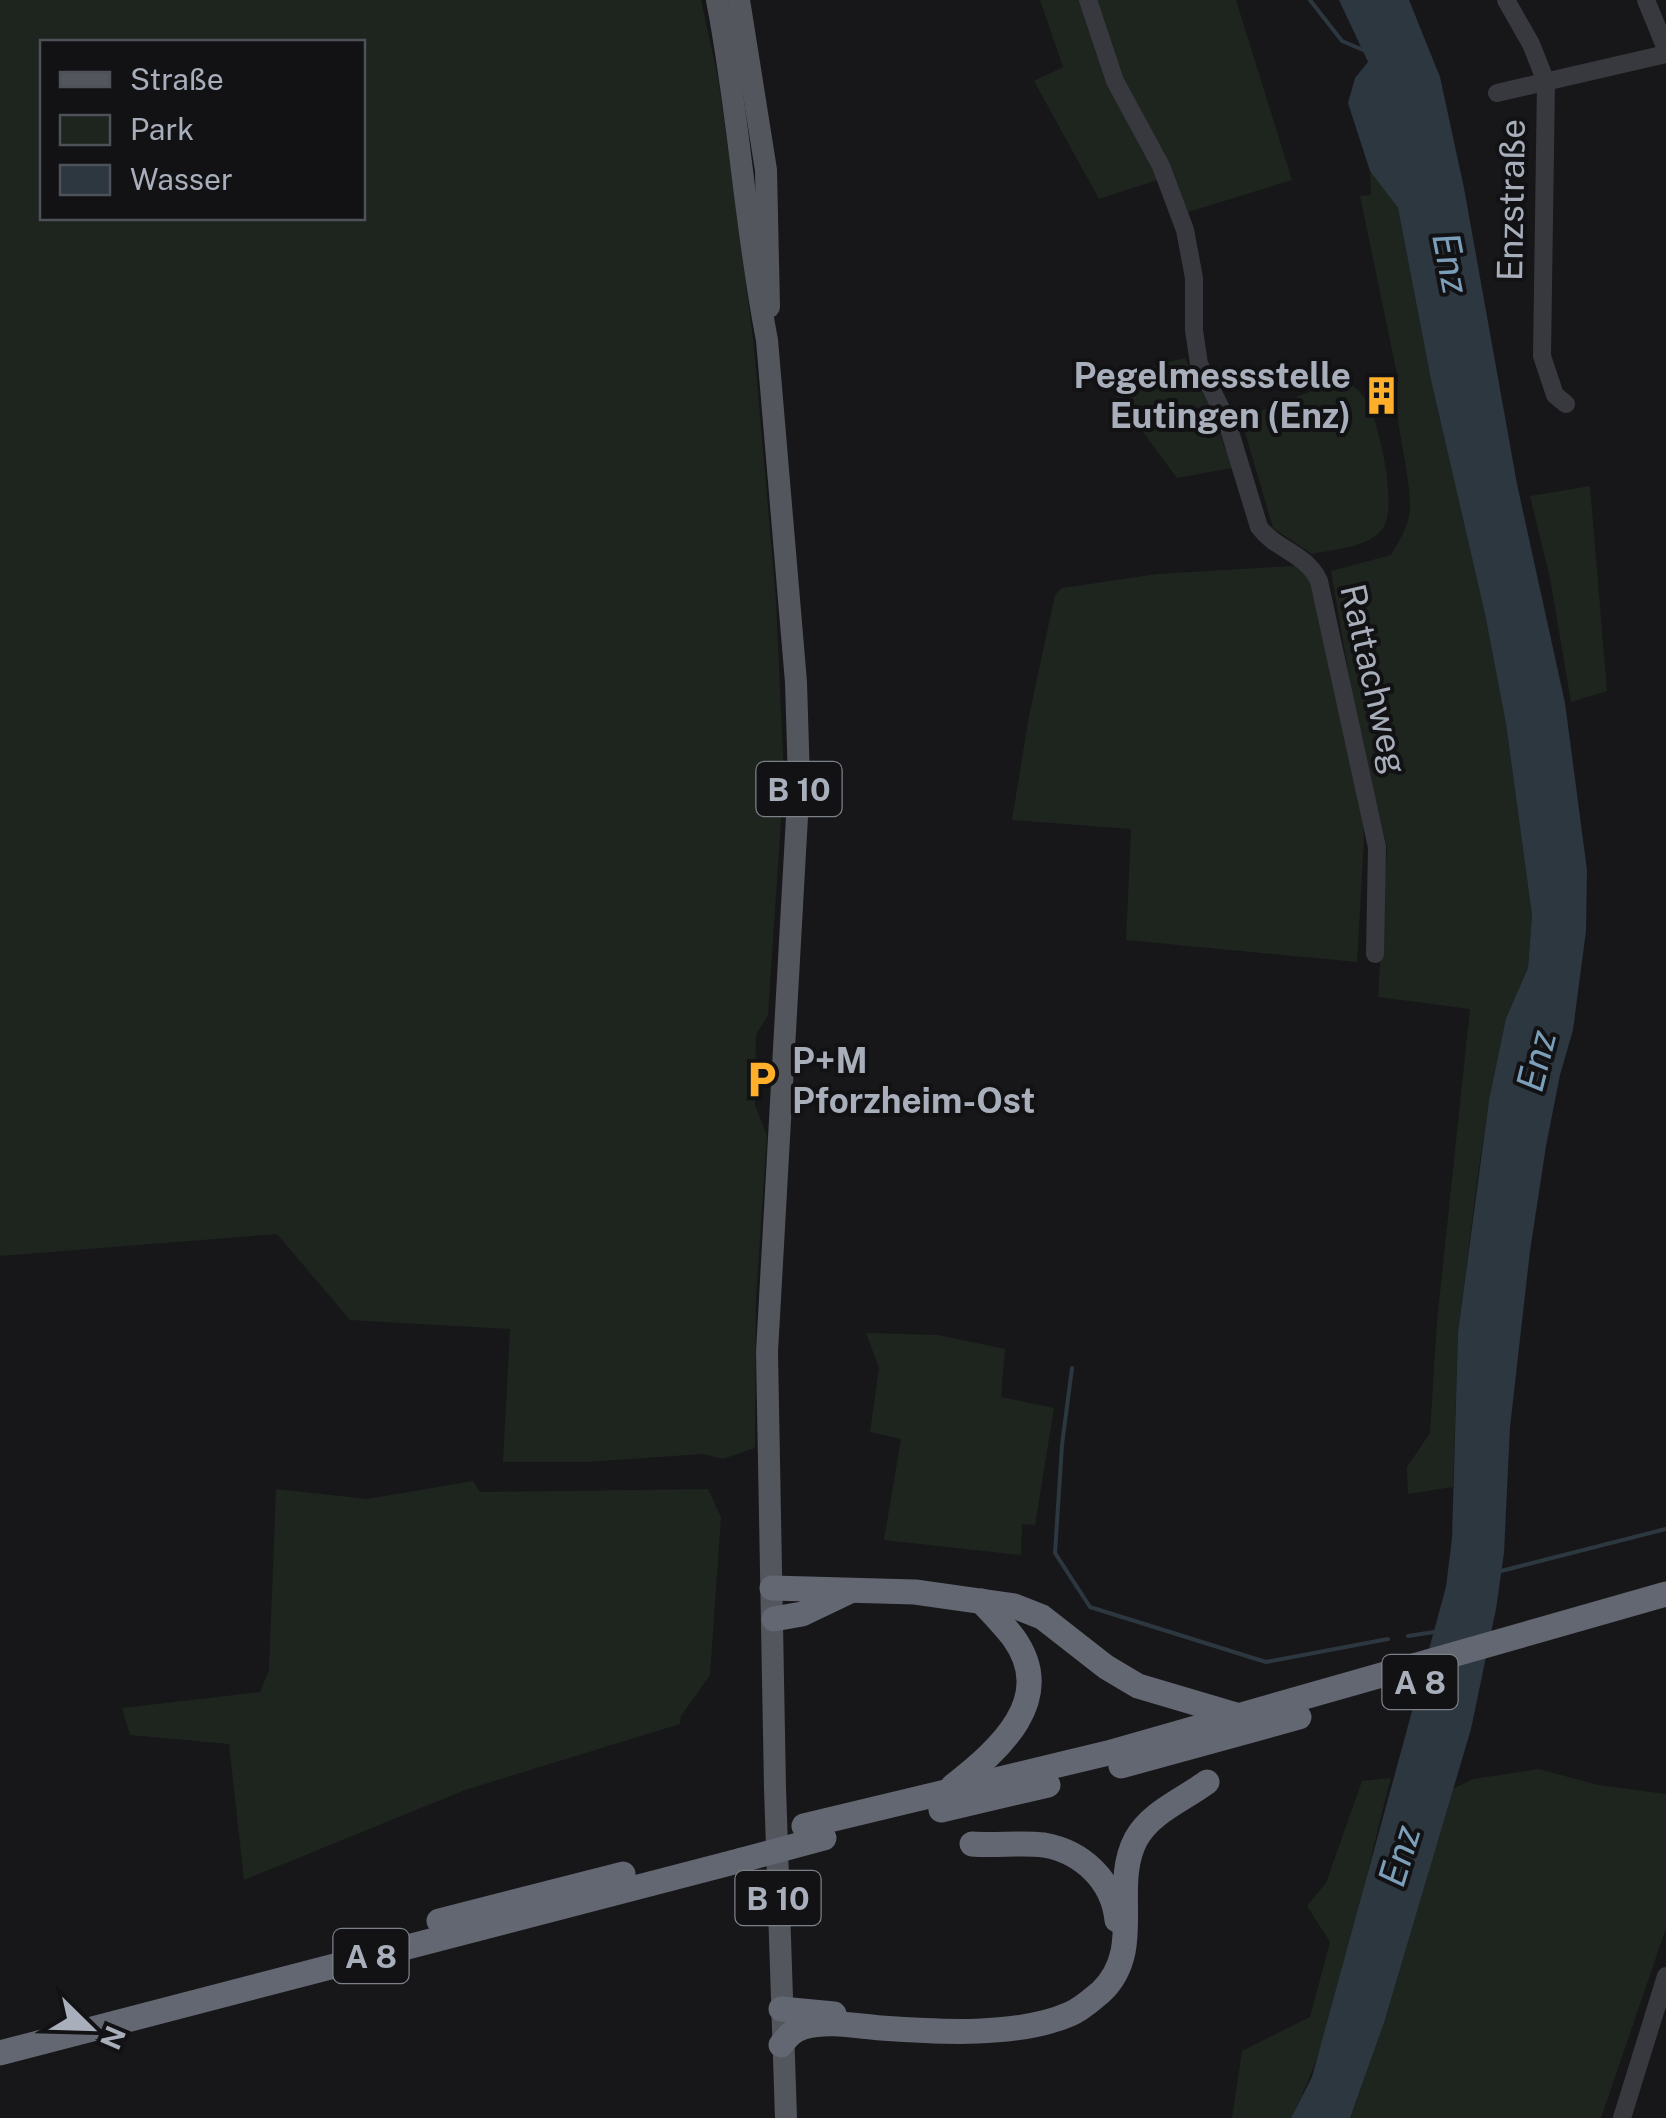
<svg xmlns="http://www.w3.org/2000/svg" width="1666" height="2118" font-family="'Public Sans',sans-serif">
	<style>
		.green { fill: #1d251e; fill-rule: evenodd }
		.water { fill: #2c373f }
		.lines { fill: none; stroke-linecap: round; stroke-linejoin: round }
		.stream { stroke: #2c373f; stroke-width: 4 }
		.minor { stroke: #38393f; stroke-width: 18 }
		.major { stroke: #54565e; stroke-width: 22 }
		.highway { stroke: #636771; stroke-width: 25 }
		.highway-bridge { stroke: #636771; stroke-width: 25 }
		.labels { text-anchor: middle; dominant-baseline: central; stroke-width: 8; stroke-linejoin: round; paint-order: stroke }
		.shield { fill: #121215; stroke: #7b8089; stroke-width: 2.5 }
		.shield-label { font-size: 32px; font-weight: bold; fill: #a8afbb }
		.street-label { font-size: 35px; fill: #a8afbb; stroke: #121215 }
		.poi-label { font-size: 35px; font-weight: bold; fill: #a8afbb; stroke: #121215; text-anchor: end }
		.water-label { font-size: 38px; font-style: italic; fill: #7c9fb9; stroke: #121215 }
	</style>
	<rect width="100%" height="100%" fill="#17171a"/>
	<g class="green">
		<path d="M0,0H701L718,78L735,197L754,347L776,600L784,776L768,1015L756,1035L755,1105L767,1136L756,1299L755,1448L723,1459L703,1454L587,1462H503L510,1329L350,1320L277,1234L0,1256ZM42,42H362V218H42Z"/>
		<polygon points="1040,0 1236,0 1292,180 1185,213 1170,176 1099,199 1034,81 1063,67"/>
		<path d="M1370,171L1398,208L1431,380L1485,614L1506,724L1532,915L1528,968L1506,1018L1489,1100L1478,1175L1458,1332L1453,1487L1408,1494L1407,1467L1430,1433L1437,1321L1470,1009L1378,997L1387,848L1356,716L1331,571L1391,555C1400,539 1411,523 1410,504C1409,461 1392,422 1398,379L1360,196L1371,195Z"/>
		<polygon points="1185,358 1212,411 1232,468 1177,478 1103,378"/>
		<path d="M1343,379C1353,385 1359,390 1366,400C1379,421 1398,507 1383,528C1369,548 1334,549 1312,554L1273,528L1243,425L1255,413Z"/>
		<polygon points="1590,486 1607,691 1571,702 1550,578 1530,496"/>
		<polygon points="1310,565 1360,767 1364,839 1357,962 1126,940 1131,829 1012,820 1029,716 1055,595 1062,588 1157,574"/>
		<polygon points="866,1333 938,1335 1005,1349 1001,1397 1054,1408 1035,1525 1022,1524 1021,1555 884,1540 901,1439 870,1432 879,1368"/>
		<polygon points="473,1481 480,1492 708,1489 721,1517 710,1675 681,1716 680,1724 465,1790 244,1880 229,1744 130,1735 122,1708 260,1692 269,1670 276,1489 367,1499"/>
		<polygon points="1539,1769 1598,1785 1666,1794 1666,1928 1601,2118 1350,2118 1384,2023 1453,1789 1473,1779"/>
		<path d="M1391,1778C1361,1888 1342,2018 1291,2118H1232L1242,2051L1310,2017L1330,1942L1307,1906L1326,1883L1362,1781Z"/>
	</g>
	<polygon class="water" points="1339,0 1409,0 1440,77 1464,188 1517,484 1565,703 1587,870 1586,931 1573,1030 1560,1075 1546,1146 1530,1251 1510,1427 1504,1553 1496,1609 1471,1729 1384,2023 1350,2118 1291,2118 1312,2077 1446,1587 1452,1538 1458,1332 1489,1100 1506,1018 1528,968 1532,915 1506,724 1485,614 1431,380 1398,208 1370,171 1348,103 1355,78 1368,62"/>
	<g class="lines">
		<g class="stream">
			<polyline points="1310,0 1342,41 1368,52"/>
			<polyline points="1072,1368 1062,1445 1055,1553 1090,1607 1266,1662 1388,1639"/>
			<polyline points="1501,1571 1666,1529"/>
			<polyline points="1408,1636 1434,1632"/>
		</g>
		<g class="minor">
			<path d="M1088,0L1115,81L1161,166L1185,230L1194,278V330L1199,364L1226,419L1259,527C1276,550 1306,553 1319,581L1377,847L1375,954"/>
			<polyline points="1506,0 1531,44 1546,82 1542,356 1555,395 1566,404"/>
			<polyline points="1646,0 1666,49"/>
			<polyline points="1497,93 1666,54"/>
			<polyline points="1622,2118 1666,1976"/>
		</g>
		<g class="major">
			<path d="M717,0C739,113 745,228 767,340L796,682L799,781L767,1352L775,1788L786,2118"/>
			<polyline points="739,0 766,170 769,307"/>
		</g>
		<g class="highway">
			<polyline points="772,1588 915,1592 1014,1606 1042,1617 1106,1667 1138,1686 1236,1715"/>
			<polyline points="774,1619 802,1614 848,1592"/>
			<polyline points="1121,1766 1299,1717"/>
			<path d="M953,1786C999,1750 1058,1699 1013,1637C1003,1624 992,1613 981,1601"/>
			<polyline points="941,1810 1048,1785"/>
			<polyline points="804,1826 1108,1753 1666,1594"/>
			<path d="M972,1844C996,1846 1021,1842 1044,1845C1083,1852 1113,1881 1117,1920"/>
			<polyline points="439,1921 623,1874"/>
			<polyline points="781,2009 834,2014"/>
			<path d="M781,2045C788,2036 793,2030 804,2027C828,2020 856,2026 881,2028C937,2032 1018,2037 1070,2014C1082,2009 1091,2000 1101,1992C1146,1949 1110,1888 1136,1839C1151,1812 1183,1800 1207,1782"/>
			<polyline points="0,2053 742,1860"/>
		</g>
		<polyline class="highway-bridge" points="742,1860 824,1838"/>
	</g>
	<defs>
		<symbol id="building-bare" viewBox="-9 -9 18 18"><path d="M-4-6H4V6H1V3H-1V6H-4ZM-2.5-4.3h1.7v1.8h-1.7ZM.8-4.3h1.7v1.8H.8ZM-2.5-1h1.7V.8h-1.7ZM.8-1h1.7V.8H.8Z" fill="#ffaf2a" stroke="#121215" stroke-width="2.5" paint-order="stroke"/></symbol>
		<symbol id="parking-bare" viewBox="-9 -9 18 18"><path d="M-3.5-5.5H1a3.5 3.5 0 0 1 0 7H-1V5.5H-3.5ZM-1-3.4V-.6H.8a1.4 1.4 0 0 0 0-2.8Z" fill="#ffaf2a" stroke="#121215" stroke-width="2.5" paint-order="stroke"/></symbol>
	</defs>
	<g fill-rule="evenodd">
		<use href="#building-bare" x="1354" y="368" width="55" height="55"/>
		<use href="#parking-bare" x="734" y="1052" width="55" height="55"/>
	</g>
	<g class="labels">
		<g class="shield">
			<rect x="756.5" y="762" width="85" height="54" rx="8"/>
			<rect x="1382.5" y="1655" width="75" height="54" rx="8"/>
			<rect x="735.5" y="1871" width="85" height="54" rx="8"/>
			<rect x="333.5" y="1929" width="75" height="54" rx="8"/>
		</g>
		<g class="shield-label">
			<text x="799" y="789">B 10</text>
			<text x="1420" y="1682">A 8</text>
			<text x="778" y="1898">B 10</text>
			<text x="371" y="1956">A 8</text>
		</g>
		<g class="street-label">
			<text transform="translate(1511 200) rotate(-89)">Enzstraße</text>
			<text transform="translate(1374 679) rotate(77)">Rattachweg</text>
		</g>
		<g class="poi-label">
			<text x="1351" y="375">Pegelmessstelle<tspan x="1351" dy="40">Eutingen (Enz)</tspan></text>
			<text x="792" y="1060" text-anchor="start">P+M<tspan x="792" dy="40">Pforzheim-Ost</tspan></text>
		</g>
		<g class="water-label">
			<text transform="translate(1451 263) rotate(79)">Enz</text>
			<text transform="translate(1536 1061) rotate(-76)">Enz</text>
			<text transform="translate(1399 1856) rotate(-73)">Enz</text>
		</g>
	</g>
	<rect x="40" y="40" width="325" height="180" fill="#121215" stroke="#4e5157" stroke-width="2.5"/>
	<rect x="60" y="72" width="50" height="15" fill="#54565e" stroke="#4e5157" stroke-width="2.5"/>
	<text x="130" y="90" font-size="30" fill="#a8afbb">Straße</text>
	<rect x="60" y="115" width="50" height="30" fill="#1d251e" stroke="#4e5157" stroke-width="2.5"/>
	<text x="130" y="140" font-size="30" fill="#a8afbb">Park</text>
	<rect x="60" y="165" width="50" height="30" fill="#2c373f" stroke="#4e5157" stroke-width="2.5"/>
	<text x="130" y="190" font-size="30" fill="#a8afbb">Wasser</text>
	<g transform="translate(90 2028) rotate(113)" stroke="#121215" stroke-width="8" paint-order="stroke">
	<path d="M0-8L18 38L0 25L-18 38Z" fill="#a8afbb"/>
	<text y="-15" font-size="28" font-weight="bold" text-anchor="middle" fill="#a8afbb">N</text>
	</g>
</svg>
